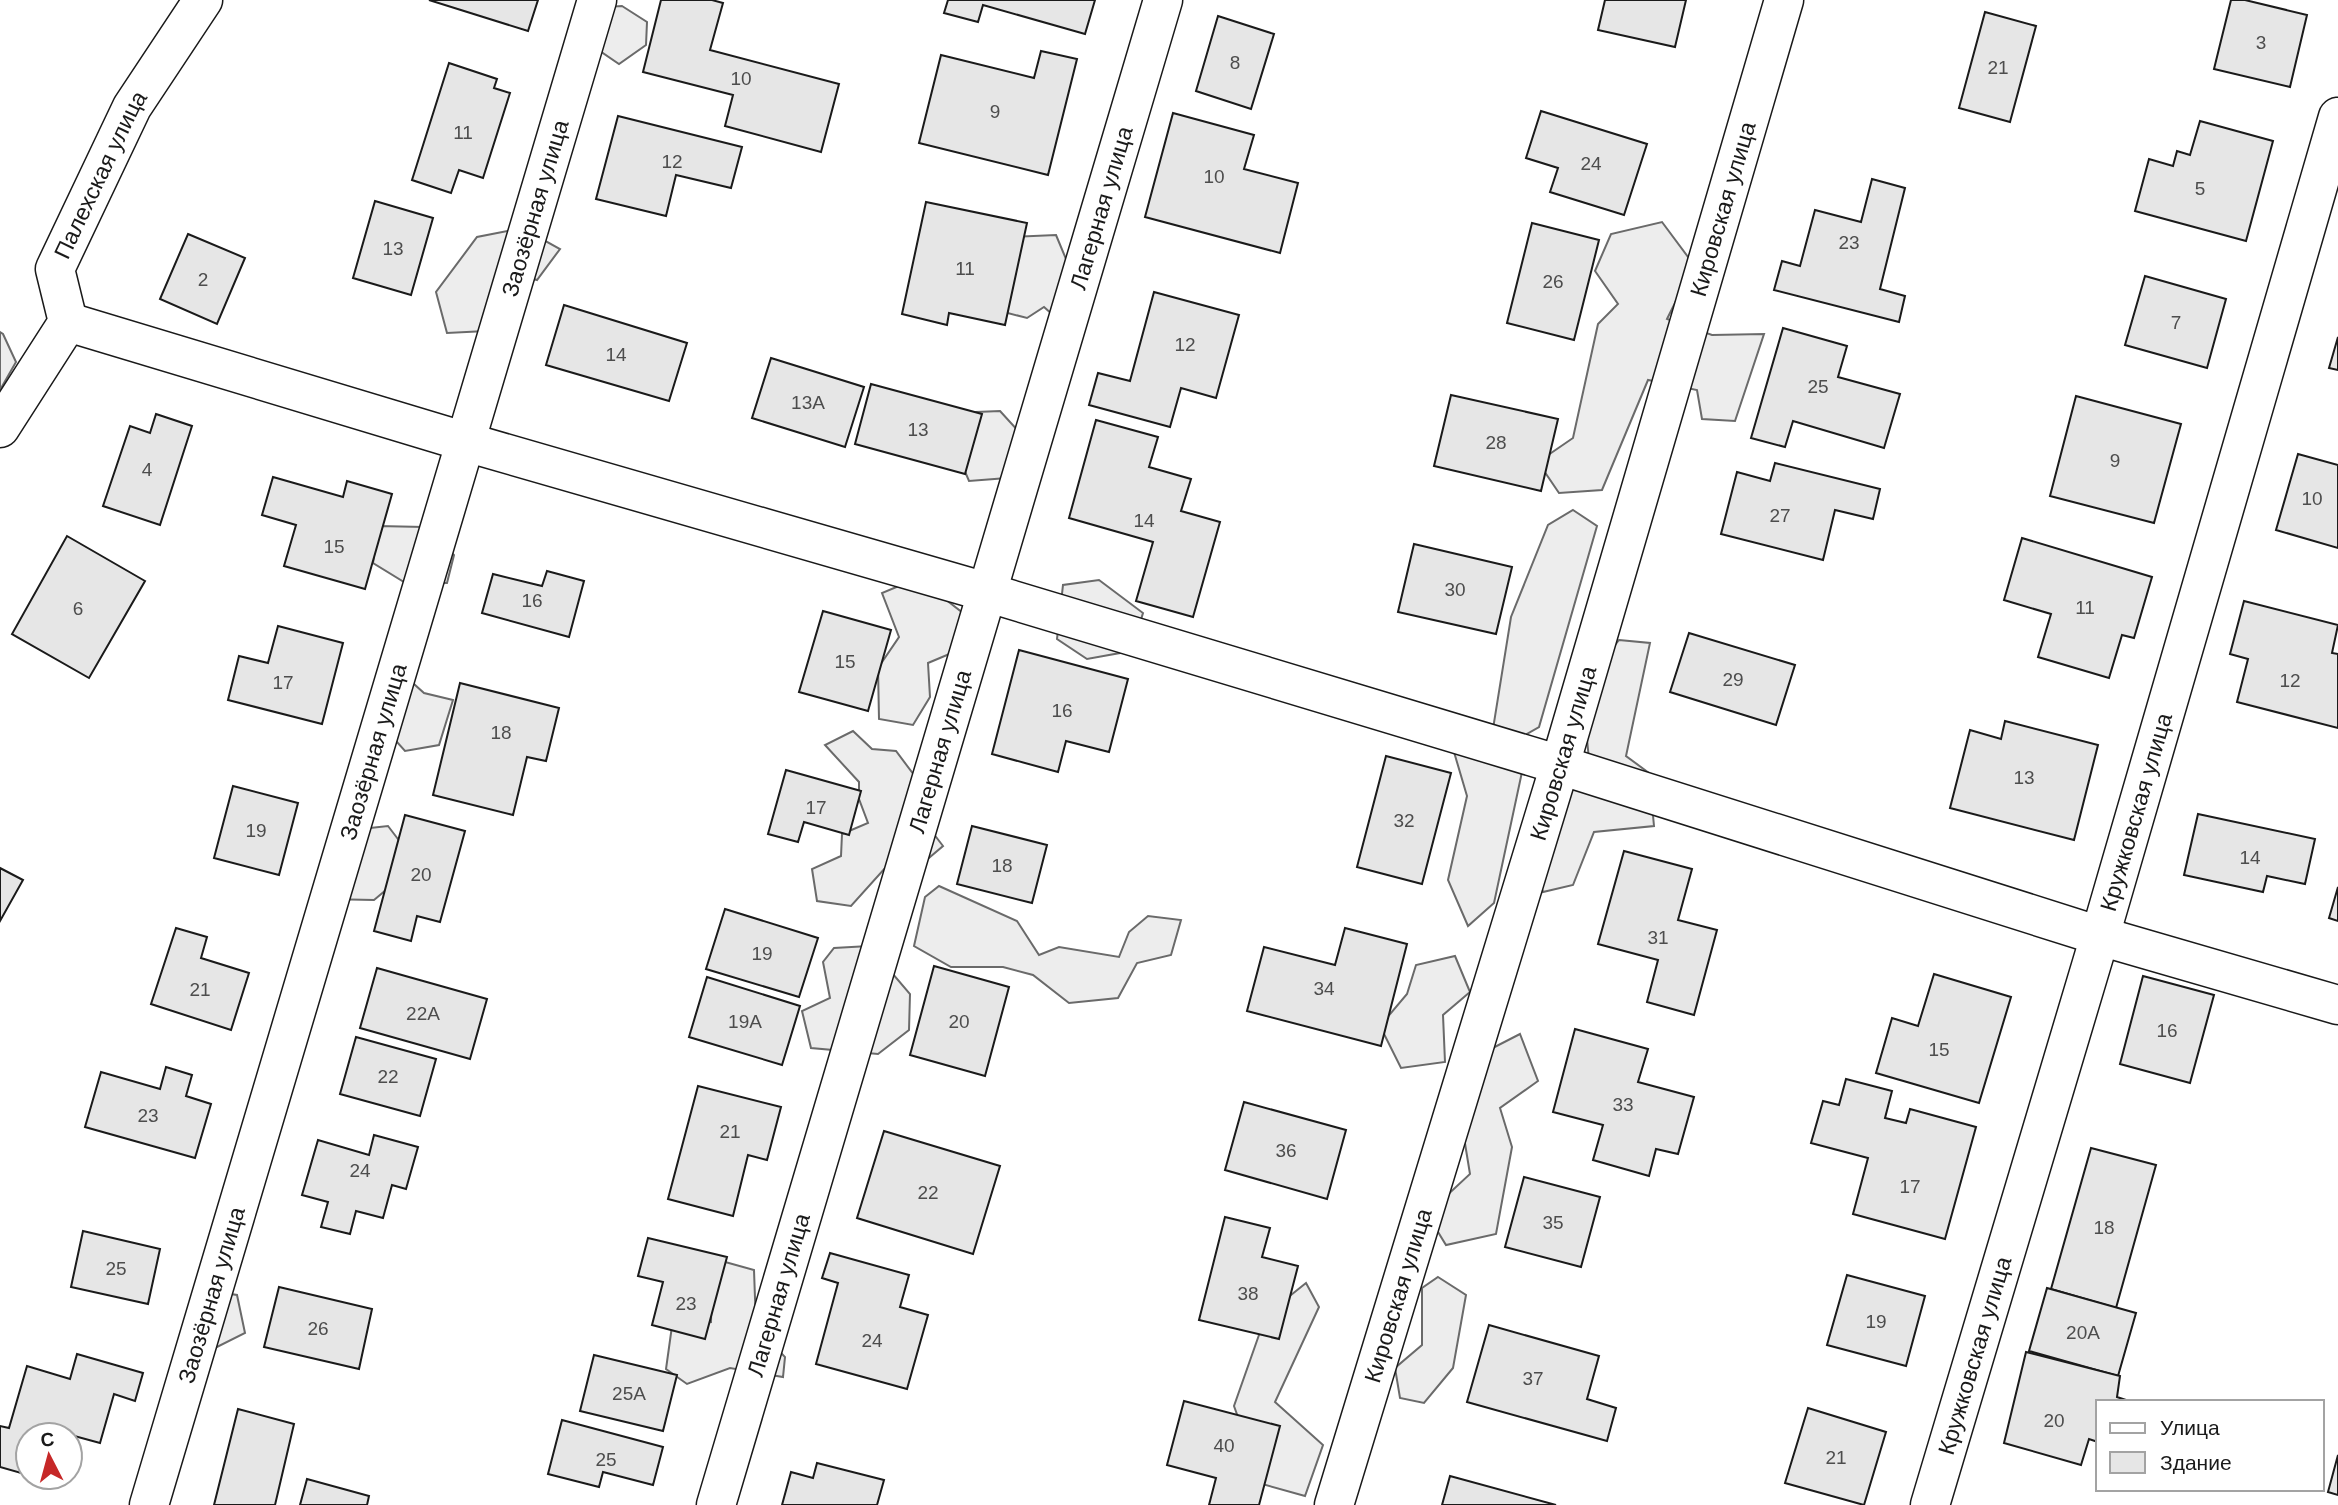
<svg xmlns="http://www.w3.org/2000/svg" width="2338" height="1505" font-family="Helvetica,sans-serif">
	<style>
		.built { fill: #ededed; stroke: #6a6a6a; stroke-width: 2 }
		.building { fill: #e6e6e6; stroke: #1a1a1a; stroke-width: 2 }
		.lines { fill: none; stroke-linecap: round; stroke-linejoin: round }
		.minor-casing { stroke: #1a1a1a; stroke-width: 41 }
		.minor { stroke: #fff; stroke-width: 38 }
		.labels { text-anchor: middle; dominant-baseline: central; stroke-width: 5; stroke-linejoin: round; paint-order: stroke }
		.number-label { font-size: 19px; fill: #4d4d4d }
		.street-label { font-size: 23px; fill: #1a1a1a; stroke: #fff }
	</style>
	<rect width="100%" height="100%" fill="#fff"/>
	<g class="built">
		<polygon points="622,6 647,22 646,45 619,64 581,38 590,8"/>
		<polygon points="1662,222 1694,265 1667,319 1712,335 1764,334 1735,421 1702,419 1697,390 1648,380 1602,490 1559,493 1538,462 1573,438 1598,324 1618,304 1595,271 1611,234"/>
		<polygon points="522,228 560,249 537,280 506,271 486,331 447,333 436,292 477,237"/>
		<polygon points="1056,235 1071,271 1062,323 1044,307 1027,318 1000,311 1012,237"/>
		<polygon points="0,332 3,334 16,362 0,390"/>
		<polygon points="1000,411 1020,433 1007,478 969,481 955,448 976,412"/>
		<polygon points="1573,510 1597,526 1539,727 1518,739 1522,772 1494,903 1468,926 1448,880 1467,796 1454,752 1493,729 1511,617 1548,525"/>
		<polygon points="378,526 424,527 454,555 447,583 404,582 373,563"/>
		<polygon points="918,578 968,617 959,650 928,663 930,697 913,725 879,719 878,668 899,637 882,593"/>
		<polygon points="1099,580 1143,613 1131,651 1087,659 1057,639 1063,585"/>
		<polygon points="1619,640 1650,643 1626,756 1649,773 1654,826 1594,832 1573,885 1543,892 1532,858 1589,760 1582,687"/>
		<polygon points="394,666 424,693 453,700 439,745 405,751 370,712"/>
		<polygon points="853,731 872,749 896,751 917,779 913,807 943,846 917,868 886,867 851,906 817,901 812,869 841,856 842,834 868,823 859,799 859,782 825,745"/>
		<polygon points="388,826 417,864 374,900 326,899 343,831"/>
		<polygon points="939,886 1017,921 1039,955 1059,947 1119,957 1129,932 1148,916 1181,920 1171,955 1137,963 1118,998 1069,1003 1033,975 1003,967 951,967 914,946 925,897"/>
		<polygon points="869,946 910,994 909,1030 878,1054 811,1048 802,1011 830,998 823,962 834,948"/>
		<polygon points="1455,956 1470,992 1443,1015 1445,1062 1401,1068 1380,1026 1407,994 1416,965"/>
		<polygon points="1520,1034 1538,1081 1500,1108 1512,1147 1496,1234 1446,1245 1427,1214 1470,1174 1460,1113 1481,1054"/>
		<polygon points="718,1260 754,1270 756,1326 785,1357 783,1377 730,1368 687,1384 666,1369 672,1326 711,1322 712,1278"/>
		<polygon points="1438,1277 1466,1295 1453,1368 1424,1403 1400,1398 1395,1368 1422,1345 1422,1288"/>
		<polygon points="1306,1283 1319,1307 1275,1402 1323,1445 1305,1496 1262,1484 1234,1406 1266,1315"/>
		<polygon points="196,1289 237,1295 245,1333 209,1351"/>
	</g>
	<g class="building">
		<polygon points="429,0 538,0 528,31"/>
		<polygon points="661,0 712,0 723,3 710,50 839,84 821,152 725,126 733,95 643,72"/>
		<polygon points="948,0 1095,0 1085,34 983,5 978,22 944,13"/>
		<polygon points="1605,0 1686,0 1675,47 1598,30"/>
		<polygon points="2231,0 2245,0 2307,15 2290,87 2214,69"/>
		<polygon points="1985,12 2036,26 2010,122 1959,108"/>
		<polygon points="1218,16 1274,34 1251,109 1196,91"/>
		<polygon points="1041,51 1077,59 1048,175 919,143 941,55 1034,78"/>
		<polygon points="449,63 497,79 494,88 510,93 483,178 459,170 451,193 412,180"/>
		<polygon points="1541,111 1647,144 1624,215 1550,192 1558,168 1526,158"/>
		<polygon points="1173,113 1254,135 1244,169 1298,183 1280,253 1145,217"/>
		<polygon points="618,116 742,147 731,188 676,175 666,216 596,199"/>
		<polygon points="2200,121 2273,141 2246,241 2135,211 2149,159 2173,166 2177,151 2190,155"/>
		<polygon points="1872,179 1905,188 1880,289 1905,296 1899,322 1774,290 1782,261 1800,266 1815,210 1861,222"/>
		<polygon points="375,201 433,218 411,295 353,278"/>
		<polygon points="926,202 1027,223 1005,325 949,313 947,325 902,314"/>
		<polygon points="1532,223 1599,240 1574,340 1507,323"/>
		<polygon points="188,234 245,258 217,324 160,299"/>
		<polygon points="2145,276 2226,299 2207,368 2125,345"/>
		<polygon points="1154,292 1239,315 1216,398 1181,388 1170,427 1089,405 1098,373 1130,381"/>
		<polygon points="564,305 687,343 669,401 546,365"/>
		<polygon points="1783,328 1847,346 1838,377 1900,394 1884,448 1793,421 1785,447 1751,438"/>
		<polygon points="2338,337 2338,370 2329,368"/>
		<polygon points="771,358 864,387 845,447 752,418"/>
		<polygon points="871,384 982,414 965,474 855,444"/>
		<polygon points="1451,395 1558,419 1541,491 1434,466"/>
		<polygon points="2076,396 2181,424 2154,523 2050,496"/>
		<polygon points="156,414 192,426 160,525 103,506 130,426 150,433"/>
		<polygon points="1096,420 1158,437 1149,467 1191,479 1181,511 1220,522 1193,617 1136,601 1153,542 1069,518"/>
		<polygon points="2298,454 2338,465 2338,548 2276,530"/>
		<polygon points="1775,463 1880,489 1873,519 1835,510 1823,560 1721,534 1737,472 1770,481"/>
		<polygon points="273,477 343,497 347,481 392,494 365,589 284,566 296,525 262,515"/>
		<polygon points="67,536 145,581 89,678 12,634"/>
		<polygon points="2022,538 2152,577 2134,638 2122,635 2109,678 2038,657 2051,614 2004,600"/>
		<polygon points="1414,544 1512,567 1496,634 1398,612"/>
		<polygon points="547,571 584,581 569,637 482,613 493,574 542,586"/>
		<polygon points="2244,601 2338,625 2332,653 2338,654 2338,728 2237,702 2248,659 2230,654"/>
		<polygon points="823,611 891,630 868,711 799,692"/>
		<polygon points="278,626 343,643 322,724 228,700 239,656 268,663"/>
		<polygon points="1689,633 1795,665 1776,725 1670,692"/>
		<polygon points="1019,650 1128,679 1109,752 1066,741 1058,772 992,754"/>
		<polygon points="460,683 559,708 546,761 527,757 513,815 433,795"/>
		<polygon points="2005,721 2098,745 2074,840 1950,808 1970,730 2001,739"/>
		<polygon points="1386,756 1451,773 1422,884 1357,867"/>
		<polygon points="786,770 861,791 849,835 804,822 798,842 768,834"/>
		<polygon points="233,786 298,803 279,875 214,858"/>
		<polygon points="2198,814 2315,839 2305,884 2267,876 2263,892 2184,875"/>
		<polygon points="405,815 465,831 440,922 417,916 411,941 374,931"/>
		<polygon points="972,826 1047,845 1032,903 957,884"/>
		<polygon points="1624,851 1692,869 1678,920 1717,930 1694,1015 1647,1002 1658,960 1598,944"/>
		<polygon points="0,868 23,880 0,921"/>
		<polygon points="2338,887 2338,921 2329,918"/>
		<polygon points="725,909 818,938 799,997 706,969"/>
		<polygon points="176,928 207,937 201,958 249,973 231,1030 151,1004"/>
		<polygon points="1345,928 1407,944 1381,1046 1247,1011 1264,947 1335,965"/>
		<polygon points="934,966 1009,987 985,1076 910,1055"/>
		<polygon points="377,968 487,999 470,1059 360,1028"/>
		<polygon points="1934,974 2011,997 1979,1103 1876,1073 1892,1018 1918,1026"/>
		<polygon points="2143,976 2214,995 2190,1083 2120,1064"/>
		<polygon points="707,977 800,1006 782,1065 689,1037"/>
		<polygon points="1575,1029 1648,1049 1638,1082 1694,1097 1678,1154 1656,1149 1649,1176 1593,1160 1603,1125 1553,1112"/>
		<polygon points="356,1037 436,1059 420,1116 340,1094"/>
		<polygon points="166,1067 192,1075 186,1096 211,1104 195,1158 85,1127 101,1072 160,1089"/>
		<polygon points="1846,1079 1892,1091 1885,1118 1906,1123 1910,1109 1976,1127 1945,1239 1853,1214 1868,1158 1811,1143 1823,1101 1839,1105"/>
		<polygon points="698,1086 781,1107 767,1160 748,1155 733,1216 668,1199"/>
		<polygon points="1244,1102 1346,1130 1327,1199 1225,1170"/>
		<polygon points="884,1131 1000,1166 973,1254 857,1218"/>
		<polygon points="374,1135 418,1147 406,1189 392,1185 383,1218 356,1211 350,1234 321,1227 328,1202 302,1195 318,1140 369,1155"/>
		<polygon points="2091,1148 2156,1165 2116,1308 2051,1289"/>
		<polygon points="1524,1177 1600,1197 1581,1267 1505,1247"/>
		<polygon points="1225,1217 1270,1228 1262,1257 1298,1266 1279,1339 1199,1320"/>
		<polygon points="83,1231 160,1249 148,1304 71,1287"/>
		<polygon points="648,1238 727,1257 705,1339 652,1325 663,1282 638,1276"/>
		<polygon points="830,1253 909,1275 900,1307 928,1315 907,1389 816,1364 838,1283 822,1278"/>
		<polygon points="1847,1275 1925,1296 1906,1366 1827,1345"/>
		<polygon points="279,1287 372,1309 359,1369 264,1347"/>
		<polygon points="2047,1288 2136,1313 2118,1376 2029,1351"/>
		<polygon points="1489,1325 1599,1356 1587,1399 1616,1408 1607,1441 1467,1402"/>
		<polygon points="2026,1352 2120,1376 2117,1397 2132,1402 2098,1402 2098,1442 2089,1439 2081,1465 2004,1443"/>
		<polygon points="77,1354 143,1373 135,1401 114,1394 100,1443 56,1431 55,1435 28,1435 28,1475 0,1467 0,1426 9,1428 27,1366 70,1379"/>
		<polygon points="594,1355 677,1375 663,1431 580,1411"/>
		<polygon points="1184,1401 1280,1426 1259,1505 1209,1505 1216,1478 1167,1465"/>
		<polygon points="1808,1408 1886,1432 1864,1505 1785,1483"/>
		<polygon points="238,1409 294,1424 275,1505 214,1505"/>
		<polygon points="562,1420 663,1447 653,1485 603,1472 599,1487 548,1474"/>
		<polygon points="2338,1455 2338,1495 2328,1492"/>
		<polygon points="817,1463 884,1480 877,1505 782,1505 791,1472 813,1478"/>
		<polygon points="1450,1476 1556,1505 1442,1505"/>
		<polygon points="307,1479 369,1496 367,1505 300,1505"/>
	</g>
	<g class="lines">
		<defs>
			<g id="minor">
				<polyline points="68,322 466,442 986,592 1560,765 2100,936 2338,1005"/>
				<path id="s1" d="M0,428L68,322L55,269L132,107L203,0"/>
				<path id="s2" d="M149,1505L597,0"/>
				<path id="s3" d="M716,1505L1163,0"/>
				<path id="s4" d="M1334,1505L1560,765L1784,0"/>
				<path id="s5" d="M1930,1505L2100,936L2338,117"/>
			</g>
		</defs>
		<use href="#minor" class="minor-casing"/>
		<use href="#minor" class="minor"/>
	</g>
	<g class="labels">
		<g class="number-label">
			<text x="2261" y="42">3</text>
			<text x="1235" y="62">8</text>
			<text x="1998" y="67">21</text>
			<text x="741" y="78">10</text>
			<text x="995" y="111">9</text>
			<text x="463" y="132">11</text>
			<text x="672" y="161">12</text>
			<text x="1591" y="163">24</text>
			<text x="1214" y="176">10</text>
			<text x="2200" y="188">5</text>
			<text x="1849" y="242">23</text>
			<text x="393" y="248">13</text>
			<text x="965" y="268">11</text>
			<text x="203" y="279">2</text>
			<text x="1553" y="281">26</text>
			<text x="2176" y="322">7</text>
			<text x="1185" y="344">12</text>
			<text x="616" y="354">14</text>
			<text x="1818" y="386">25</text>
			<text x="808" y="402">13А</text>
			<text x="918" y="429">13</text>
			<text x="1496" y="442">28</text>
			<text x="2115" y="460">9</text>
			<text x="147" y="469">4</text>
			<text x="2312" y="498">10</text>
			<text x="1780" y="515">27</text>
			<text x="1144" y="520">14</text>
			<text x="334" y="546">15</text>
			<text x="1455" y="589">30</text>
			<text x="532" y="600">16</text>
			<text x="2085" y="607">11</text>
			<text x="78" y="608">6</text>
			<text x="845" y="661">15</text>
			<text x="1733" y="679">29</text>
			<text x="2290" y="680">12</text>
			<text x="283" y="682">17</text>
			<text x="1062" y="710">16</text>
			<text x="501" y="732">18</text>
			<text x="2024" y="777">13</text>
			<text x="816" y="807">17</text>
			<text x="1404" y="820">32</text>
			<text x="256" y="830">19</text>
			<text x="2250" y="857">14</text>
			<text x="1002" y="865">18</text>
			<text x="421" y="874">20</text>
			<text x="1658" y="937">31</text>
			<text x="762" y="953">19</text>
			<text x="1324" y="988">34</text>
			<text x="200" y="989">21</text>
			<text x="423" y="1013">22А</text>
			<text x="745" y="1021">19А</text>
			<text x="959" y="1021">20</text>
			<text x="2167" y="1030">16</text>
			<text x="1939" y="1049">15</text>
			<text x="388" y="1076">22</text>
			<text x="1623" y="1104">33</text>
			<text x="148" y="1115">23</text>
			<text x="730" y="1131">21</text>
			<text x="1286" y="1150">36</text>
			<text x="360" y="1170">24</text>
			<text x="1910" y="1186">17</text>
			<text x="928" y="1192">22</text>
			<text x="1553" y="1222">35</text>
			<text x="2104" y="1227">18</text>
			<text x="116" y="1268">25</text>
			<text x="1248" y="1293">38</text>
			<text x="686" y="1303">23</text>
			<text x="1876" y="1321">19</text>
			<text x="318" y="1328">26</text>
			<text x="2083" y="1332">20А</text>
			<text x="872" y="1340">24</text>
			<text x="1533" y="1378">37</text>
			<text x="629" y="1393">25А</text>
			<text x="2054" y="1420">20</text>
			<text x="1224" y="1445">40</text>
			<text x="1836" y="1457">21</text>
			<text x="606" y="1459">25</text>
		</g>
		<g class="street-label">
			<text stroke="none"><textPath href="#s1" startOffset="285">Палехская улица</textPath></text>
			<text stroke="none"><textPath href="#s2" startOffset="1353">Заозёрная улица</textPath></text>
			<text stroke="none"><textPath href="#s3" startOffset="1353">Лагерная улица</textPath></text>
			<text stroke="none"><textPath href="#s4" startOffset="1353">Кировская улица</textPath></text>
			<text stroke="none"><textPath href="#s3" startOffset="786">Лагерная улица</textPath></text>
			<text stroke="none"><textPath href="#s2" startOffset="786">Заозёрная улица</textPath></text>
			<text stroke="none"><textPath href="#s4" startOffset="786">Кировская улица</textPath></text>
			<text stroke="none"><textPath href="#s5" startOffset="723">Кружковская улица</textPath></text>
			<text stroke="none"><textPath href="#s2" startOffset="219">Заозёрная улица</textPath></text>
			<text stroke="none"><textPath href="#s3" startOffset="219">Лагерная улица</textPath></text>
			<text stroke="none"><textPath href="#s4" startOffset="219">Кировская улица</textPath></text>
			<text stroke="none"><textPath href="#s5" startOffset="156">Кружковская улица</textPath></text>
		</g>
	</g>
	<rect x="2096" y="1400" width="228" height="91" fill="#ffffff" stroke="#a3a3a3" stroke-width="2"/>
	<rect x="2110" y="1423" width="35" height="10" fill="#ffffff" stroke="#a3a3a3" stroke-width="2"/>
	<text x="2160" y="1435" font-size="21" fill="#1a1a1a">Улица</text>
	<rect x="2110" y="1452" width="35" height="21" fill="#e6e6e6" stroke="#a3a3a3" stroke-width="2"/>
	<text x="2160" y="1470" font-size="21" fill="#1a1a1a">Здание</text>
	<g transform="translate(49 1456) rotate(354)"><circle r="33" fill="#ffffff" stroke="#a3a3a3" stroke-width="2"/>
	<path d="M0-5L12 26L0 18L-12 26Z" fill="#c62828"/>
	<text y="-10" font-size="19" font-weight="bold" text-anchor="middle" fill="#1a1a1a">С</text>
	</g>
</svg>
